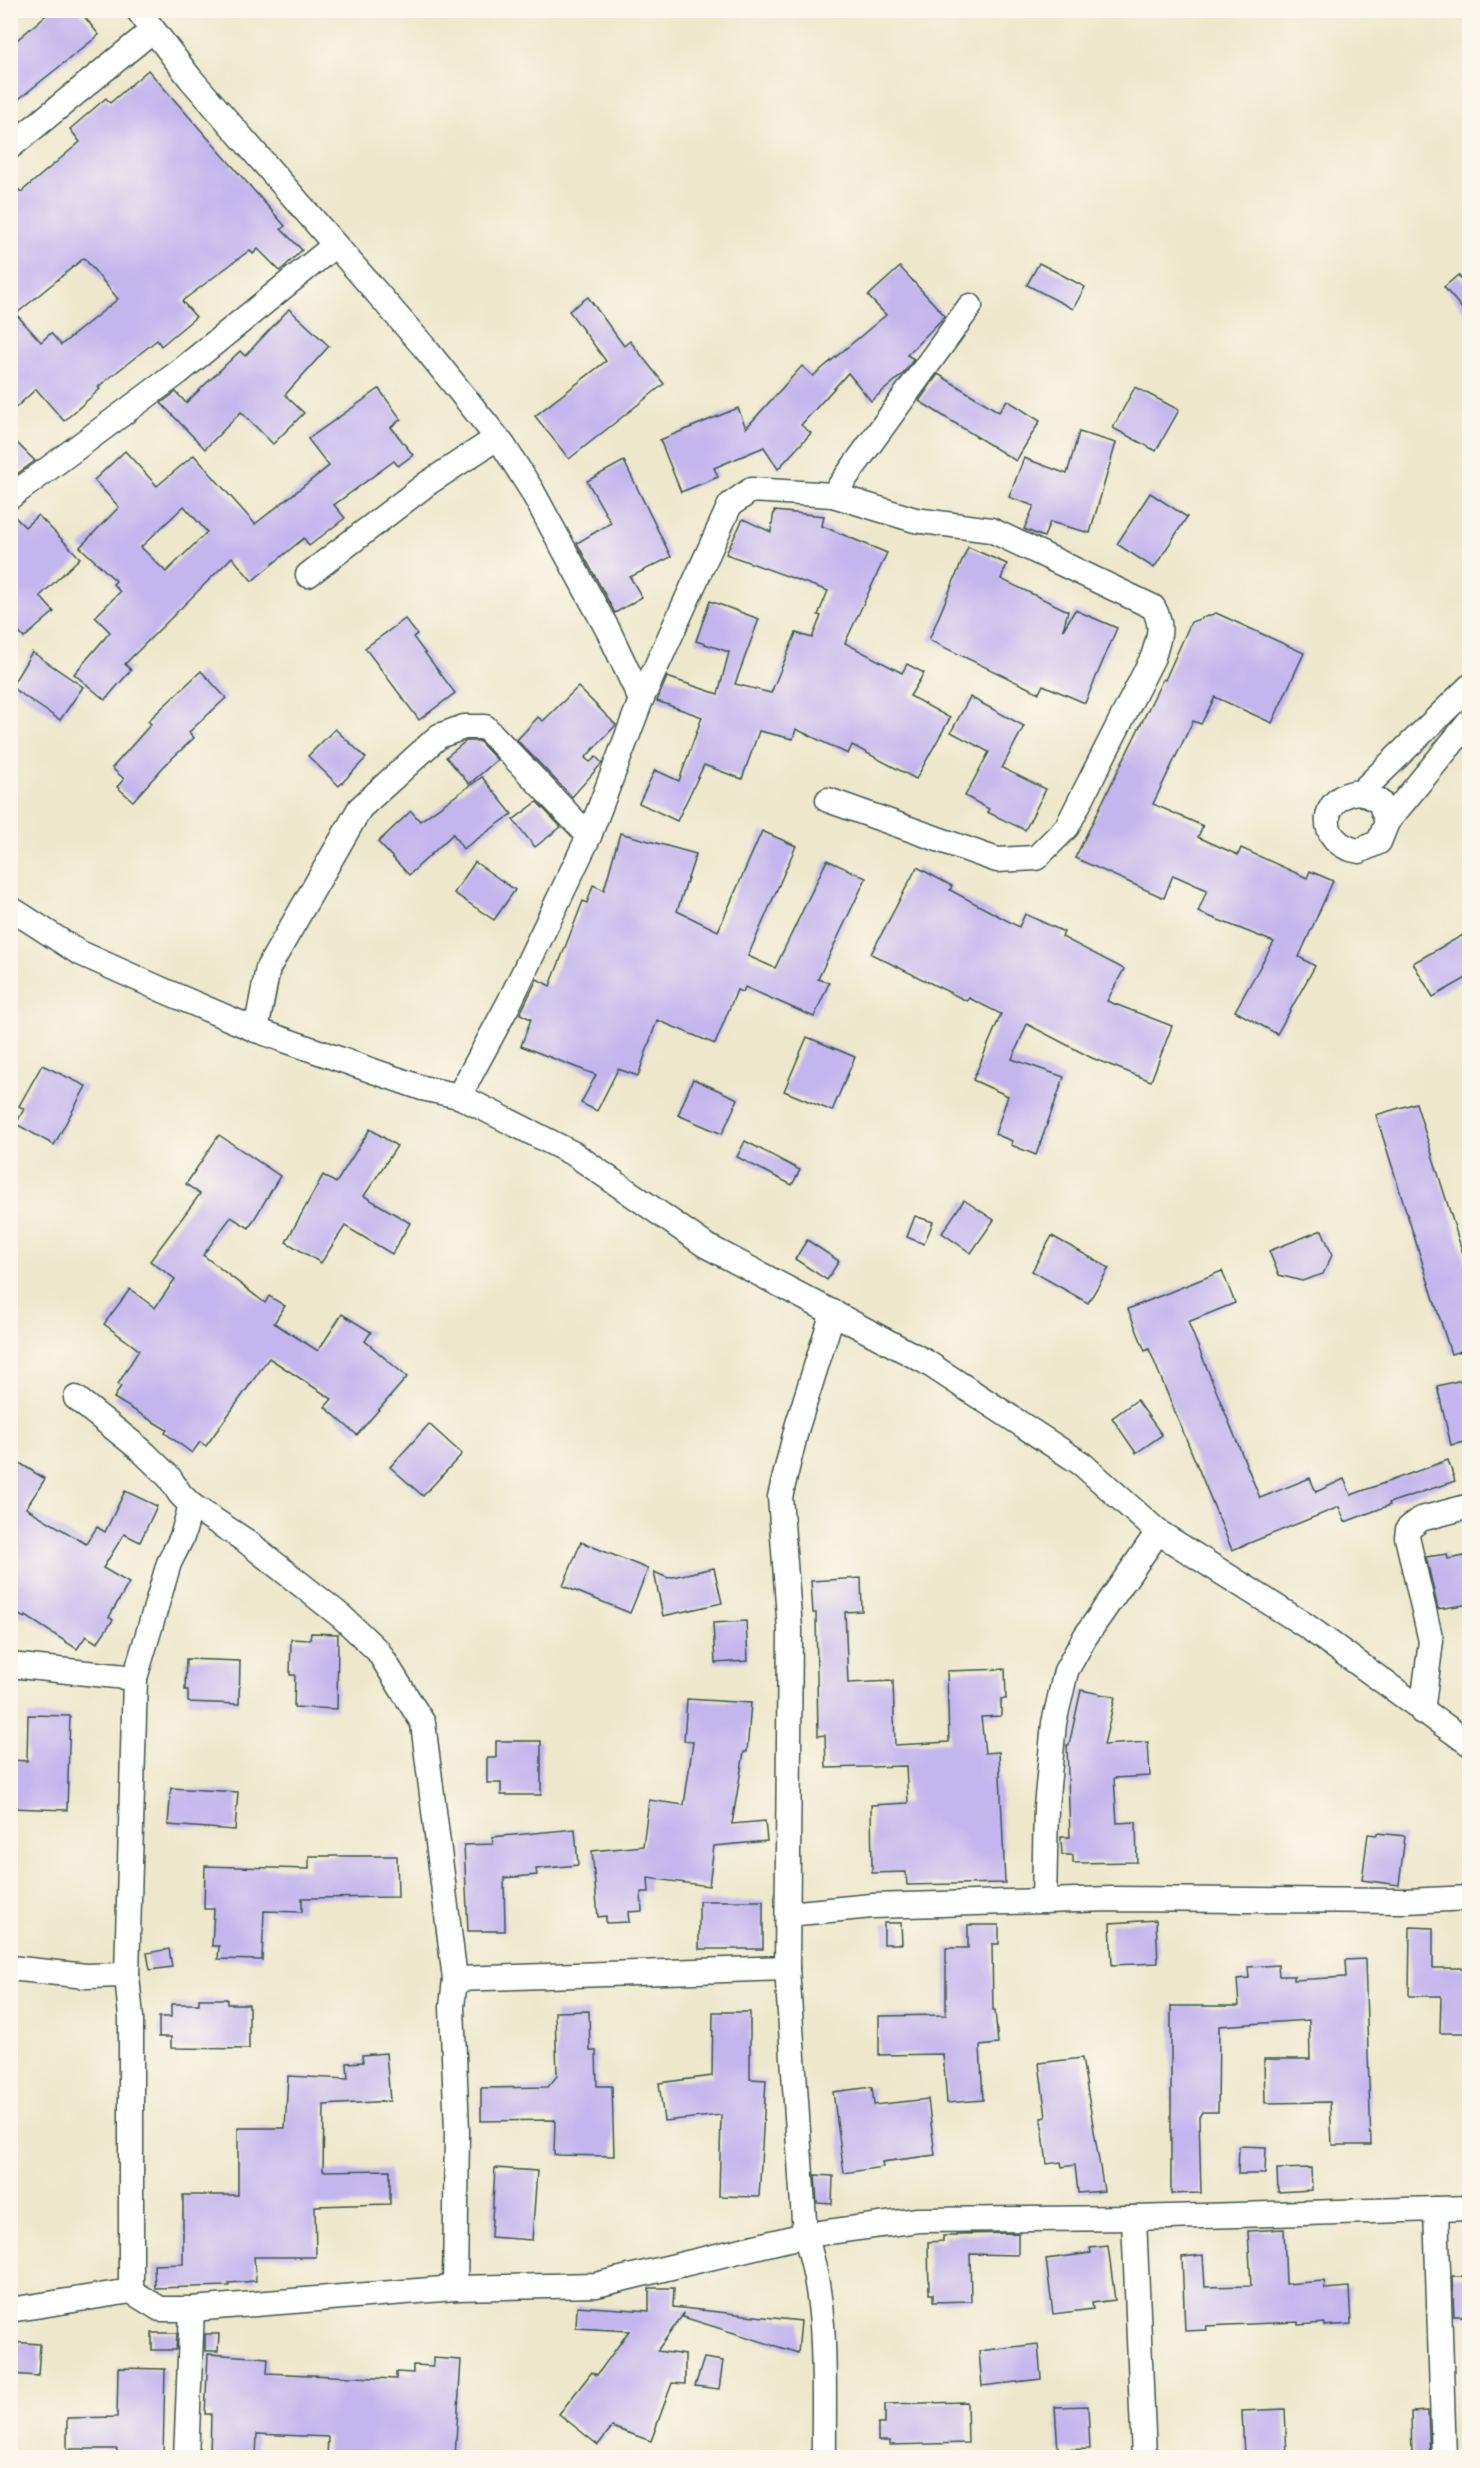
<svg xmlns="http://www.w3.org/2000/svg" width="1480" height="2468" font-family="'Libre Caslon Text',serif">
	<style>
		.building { fill: #c3b5ed; fill-rule: evenodd }
		.lines { fill: none; stroke-linecap: round; stroke-linejoin: round }
		.minor-casing { stroke: #3e564b; stroke-width: 27 }
		.minor { stroke: #fff; stroke-width: 24 }
	</style>
	<rect width="100%" height="100%" fill="#fbf7ec"/>
	<filter id="ink" filterUnits="userSpaceOnUse"><feTurbulence type="fractalNoise" baseFrequency=".0167" numOctaves="2"/><feDisplacementMap in="SourceGraphic" scale="12" xChannelSelector="R" yChannelSelector="G"/><feConvolveMatrix kernelMatrix="1 2 1 2 8 2 1 2 1" color-interpolation-filters="sRGB"/></filter>
	<filter id="wash" filterUnits="userSpaceOnUse"><feTurbulence type="fractalNoise" baseFrequency=".008" numOctaves="4" result="noise"/><feDisplacementMap in="SourceGraphic" scale="24" xChannelSelector="R" yChannelSelector="G"/><feGaussianBlur stdDeviation="1.35" result="paint"/><feColorMatrix in="noise" values="0 0 0 0 0 0 0 0 0 0 0 0 0 0 0 0 0 1.4 0 .05"/><feComposite in="paint" operator="in"/></filter>
	<g filter="url(#wash)">
		<rect width="100%" height="100%" fill="#ede7cb"/>
		<g id="blocks">
			<g class="building">
				<polygon points="52,10 79,10 99,35 10,106 10,46"/>
				<path d="M148,70L285,226L281,229L302,250L280,271L258,249L253,254L250,250L182,301L196,317L161,346L157,340L98,387L100,389L64,421L36,389L10,413V180L21,192L80,142L70,129L106,98L110,103ZM84,258L118,299L61,345L51,333L41,342L16,314Z"/>
				<polygon points="1039,263 1085,287 1073,309 1027,285"/>
				<polygon points="900,267 945,316 907,355 914,359 903,374 871,401 848,373 801,425 811,433 778,469 764,447 714,468 718,477 681,492 660,440 738,408 746,428 802,366 813,376 886,315 868,296"/>
				<polygon points="1458,275 1470,290 1470,318 1444,287"/>
				<polygon points="588,297 624,346 630,341 664,384 569,459 535,416 606,361 569,311"/>
				<polygon points="289,309 329,346 285,395 304,413 273,444 241,412 205,449 161,403 176,392 186,403 240,351 245,356"/>
				<polygon points="938,374 999,412 1007,400 1040,421 1016,461 919,401"/>
				<polygon points="1135,387 1179,410 1156,451 1113,428"/>
				<path d="M379,389L401,419L391,427L413,455L398,466L394,461L334,505L345,518L309,546L304,538L252,581L232,557L125,664L131,670L105,700L74,674L110,632L95,617L120,592L113,584L116,581L80,547L119,507L94,480L125,451L157,486L194,455L255,524L329,466L308,439ZM184,506L207,532L166,572L141,547Z"/>
				<polygon points="1079,432 1116,443 1090,533 1050,522 1044,537 1024,529 1034,506 1009,497 1024,458 1067,474"/>
				<polygon points="10,436 35,461 10,479"/>
				<polygon points="624,461 671,557 630,577 642,597 615,613 577,543 611,523 587,481"/>
				<polygon points="1150,493 1187,517 1154,568 1117,544"/>
				<polygon points="774,511 824,516 822,526 887,553 845,643 902,673 907,664 924,673 910,696 950,718 916,779 852,745 848,754 796,729 793,739 759,731 742,779 704,765 677,821 639,803 655,770 679,781 702,717 657,701 667,677 718,694 729,652 696,641 710,601 759,619 735,684 771,693 796,633 812,638 821,616 818,615 828,591 726,554 743,519 771,532"/>
				<polygon points="10,512 25,527 38,515 80,558 40,596 54,612 24,638 10,623"/>
				<polygon points="968,547 1007,564 1001,579 1068,611 1063,630 1075,610 1117,628 1085,703 1043,685 1039,693 929,640"/>
				<polygon points="1216,613 1304,653 1272,723 1215,697 1201,724 1193,721 1153,804 1203,826 1198,837 1238,855 1241,848 1307,878 1310,871 1333,881 1299,957 1315,966 1277,1034 1235,1011 1274,942 1198,912 1207,890 1173,875 1164,898 1075,858 1163,679 1165,680 1191,622"/>
				<polygon points="405,619 417,634 413,637 455,693 419,720 365,648"/>
				<polygon points="32,652 83,687 60,720 11,687"/>
				<polygon points="201,671 226,698 189,732 194,738 166,764 133,801 117,787 124,779 112,768 151,724 148,721"/>
				<polygon points="578,687 616,725 585,758 590,762 596,757 602,763 572,797 517,740 538,717 543,721"/>
				<polygon points="970,697 1024,726 1002,768 1046,789 1025,830 987,812 989,809 965,796 989,752 951,732"/>
				<polygon points="335,729 366,758 339,786 308,756"/>
				<polygon points="466,741 479,741 497,760 469,784 446,757"/>
				<polygon points="482,777 512,814 463,849 453,834 409,875 378,842 411,811 420,821"/>
				<polygon points="537,802 561,827 535,847 513,820"/>
				<polygon points="762,831 796,846 748,956 775,968 827,860 866,878 818,979 829,983 814,1017 745,987 743,992 737,990 715,1044 657,1020 638,1076 618,1069 597,1111 581,1103 596,1075 521,1046 531,1019 520,1014 537,979 550,986 583,901 587,903 593,885 604,890 620,833 696,854 677,911 718,931"/>
				<polygon points="475,862 515,890 494,920 454,893"/>
				<polygon points="917,867 952,886 950,890 1019,927 1025,914 1064,932 1062,937 1124,969 1107,1001 1172,1026 1151,1081 1092,1058 1027,1024 1012,1059 1064,1077 1036,1155 1011,1145 1012,1141 995,1134 1008,1096 973,1080 1001,1014 969,998 967,1001 871,954"/>
				<polygon points="1470,931 1470,976 1433,997 1413,963"/>
				<polygon points="807,1037 855,1057 832,1111 784,1091"/>
				<polygon points="42,1065 86,1086 54,1145 16,1124 24,1109 19,1106"/>
				<polygon points="693,1079 738,1099 722,1134 678,1115"/>
				<polygon points="1416,1103 1470,1276 1470,1349 1451,1354 1376,1115"/>
				<polygon points="370,1129 397,1146 364,1196 410,1223 392,1254 345,1226 321,1263 286,1242 323,1175 336,1183"/>
				<polygon points="219,1135 280,1176 249,1228 231,1217 203,1255 265,1303 269,1296 285,1306 274,1323 318,1351 342,1314 371,1332 365,1341 407,1377 357,1435 325,1407 332,1399 269,1358 206,1446 200,1442 192,1453 165,1433 167,1430 114,1398 121,1386 118,1384 139,1350 104,1324 130,1289 155,1308 175,1279 150,1261 200,1194 186,1184"/>
				<polygon points="745,1141 800,1170 792,1185 737,1157"/>
				<polygon points="964,1200 994,1220 971,1253 942,1233"/>
				<polygon points="915,1216 933,1222 924,1244 907,1237"/>
				<polygon points="1322,1230 1332,1255 1323,1274 1302,1281 1279,1275 1269,1251"/>
				<polygon points="1052,1236 1109,1268 1088,1303 1032,1271"/>
				<polygon points="807,1240 839,1261 827,1280 795,1259"/>
				<polygon points="1222,1271 1235,1303 1188,1322 1260,1498 1310,1478 1316,1492 1344,1479 1351,1495 1448,1460 1455,1481 1389,1503 1390,1505 1345,1522 1339,1507 1232,1550 1149,1349 1145,1351 1128,1309"/>
				<polygon points="1470,1378 1470,1441 1451,1445 1437,1386"/>
				<polygon points="1137,1400 1162,1435 1136,1453 1112,1418"/>
				<polygon points="429,1424 462,1454 423,1496 390,1467"/>
				<polygon points="10,1457 45,1479 26,1508 86,1544 97,1527 105,1532 125,1491 157,1506 140,1542 124,1534 103,1568 129,1583 109,1617 113,1620 97,1643 86,1636 77,1649 26,1616 25,1618 10,1611"/>
				<polygon points="581,1542 648,1569 630,1613 563,1586"/>
				<polygon points="1447,1554 1448,1559 1465,1556 1470,1604 1438,1609 1426,1557"/>
				<polygon points="714,1568 722,1603 663,1616 654,1572 668,1578"/>
				<polygon points="861,1578 862,1611 845,1612 848,1683 893,1681 895,1745 949,1742 947,1671 1005,1669 1006,1699 1001,1699 1001,1716 981,1717 985,1753 999,1752 1005,1883 907,1885 906,1872 872,1873 871,1805 908,1803 906,1766 826,1768 825,1735 818,1736 816,1613 813,1613 811,1581"/>
				<polygon points="746,1621 748,1661 715,1663 713,1623"/>
				<polygon points="311,1633 338,1634 337,1709 294,1707 295,1675 290,1675 291,1639 310,1640"/>
				<polygon points="186,1659 240,1661 239,1704 188,1702 188,1690 185,1690"/>
				<polygon points="1081,1690 1115,1697 1104,1745 1148,1742 1150,1776 1114,1778 1117,1823 1136,1822 1137,1862 1073,1863 1073,1855 1062,1855 1061,1837 1070,1837 1067,1745 1069,1745"/>
				<polygon points="687,1699 751,1703 747,1752 744,1752 732,1824 765,1821 767,1841 714,1846 709,1886 648,1878 649,1892 641,1892 642,1911 628,1912 629,1922 606,1923 606,1916 598,1917 592,1851 643,1846 649,1800 684,1805 693,1742 684,1741"/>
				<polygon points="28,1715 70,1716 67,1810 10,1808 10,1760 27,1761"/>
				<polygon points="496,1741 541,1741 541,1795 501,1795 501,1783 487,1783 487,1758 496,1758"/>
				<polygon points="171,1788 238,1792 235,1830 168,1825"/>
				<polygon points="575,1829 578,1865 536,1869 537,1875 504,1878 505,1931 468,1931 464,1845 493,1844 492,1837"/>
				<polygon points="1377,1833 1405,1836 1399,1885 1362,1880 1368,1834 1377,1835"/>
				<polygon points="309,1856 397,1856 398,1897 302,1898 302,1912 264,1911 262,1960 218,1959 219,1946 212,1946 214,1909 204,1909 205,1866 309,1869"/>
				<rect x="699" y="1901" width="64" height="48"/>
				<polygon points="1156,1920 1158,1963 1112,1965 1110,1923"/>
				<polygon points="884,1923 901,1923 902,1944 884,1944"/>
				<polygon points="968,1925 999,1925 999,1944 992,1944 993,2010 995,2010 998,2044 980,2046 983,2100 947,2103 943,2054 879,2055 879,2016 946,2015 946,1948 968,1948"/>
				<polygon points="1410,1927 1433,1928 1433,1968 1470,1968 1470,2033 1440,2033 1441,1996 1409,1996"/>
				<polygon points="169,1949 172,1967 150,1970 147,1953"/>
				<polygon points="1365,1959 1371,2145 1332,2145 1330,2102 1265,2103 1264,2059 1310,2059 1309,2020 1219,2026 1218,2112 1202,2112 1199,2117 1201,2193 1171,2194 1171,2006 1239,2006 1237,1979 1249,1978 1248,1967 1278,1965 1279,1976 1294,1976 1294,1980 1346,1977 1345,1960"/>
				<polygon points="199,1999 227,1999 227,2004 249,2004 249,2049 171,2048 171,2037 159,2037 159,2017 171,2017 171,2004 199,2004"/>
				<polygon points="589,2011 590,2051 596,2051 597,2086 612,2086 614,2156 554,2155 555,2120 481,2121 481,2088 548,2087 557,2076 555,2012"/>
				<polygon points="713,2012 750,2012 750,2079 766,2080 759,2197 719,2196 721,2115 664,2121 659,2083 712,2076"/>
				<polygon points="386,2053 390,2101 324,2105 323,2171 390,2170 390,2204 315,2206 316,2257 254,2257 256,2281 229,2283 229,2286 155,2288 154,2265 183,2264 183,2195 238,2195 238,2128 285,2128 288,2076 348,2079 347,2063 363,2062 362,2055"/>
				<polygon points="1082,2058 1104,2191 1078,2193 1075,2165 1062,2167 1061,2162 1047,2164 1041,2118 1046,2117 1039,2063"/>
				<polygon points="872,2087 874,2105 928,2099 935,2155 882,2162 883,2167 844,2173 833,2092"/>
				<polygon points="1239,2146 1266,2147 1265,2174 1238,2174"/>
				<polygon points="495,2168 537,2171 532,2240 491,2237"/>
				<polygon points="1311,2168 1312,2190 1278,2192 1277,2169"/>
				<polygon points="815,2175 833,2176 832,2204 817,2203"/>
				<polygon points="1284,2229 1286,2284 1324,2281 1325,2289 1349,2287 1351,2324 1324,2326 1324,2323 1298,2325 1298,2322 1206,2326 1207,2330 1185,2331 1182,2257 1203,2255 1205,2287 1251,2286 1248,2231"/>
				<polygon points="1018,2233 1018,2255 970,2254 971,2301 933,2302 933,2294 929,2294 928,2242 943,2241 943,2236 957,2236 956,2234"/>
				<polygon points="1108,2246 1115,2300 1092,2303 1093,2309 1053,2314 1046,2259 1091,2253 1090,2248"/>
				<polygon points="1452,2276 1470,2276 1470,2316 1454,2316"/>
				<polygon points="649,2288 674,2288 673,2307 801,2321 798,2353 683,2317 684,2313 657,2351 685,2355 685,2384 672,2383 651,2441 612,2427 598,2445 559,2414 592,2372 597,2375 629,2331 576,2328 577,2306 649,2311"/>
				<polygon points="152,2333 177,2333 176,2350 152,2350"/>
				<polygon points="205,2334 219,2334 218,2351 205,2351"/>
				<polygon points="10,2342 40,2344 38,2376 10,2374"/>
				<polygon points="1038,2344 1041,2379 982,2386 979,2351"/>
				<polygon points="208,2354 268,2358 267,2373 396,2379 396,2372 413,2373 413,2365 433,2366 433,2358 461,2360 455,2457 327,2457 328,2437 257,2434 256,2457 210,2457 211,2414 205,2414"/>
				<polygon points="704,2358 723,2361 719,2389 695,2386"/>
				<polygon points="118,2368 165,2369 163,2457 117,2457 117,2449 67,2449 67,2418 117,2417"/>
				<polygon points="967,2402 968,2443 890,2445 890,2441 878,2441 878,2424 885,2424 885,2404"/>
				<polygon points="1088,2406 1090,2449 1058,2450 1055,2407"/>
				<polygon points="1285,2409 1287,2457 1244,2457 1242,2411"/>
				<polygon points="1428,2411 1430,2457 1412,2457 1411,2412"/>
			</g>
		</g>
	</g>
	<g filter="url(#ink)">
		<use href="#blocks" fill-opacity="0" stroke="#3e564b" stroke-width="1.5"/>
		<g class="lines">
			<defs>
				<g id="minor">
					<polyline points="138,10 190,78 425,348 503,445 531,489 609,632 641,700"/>
					<polyline points="10,147 153,30"/>
					<polyline points="833,495 970,306"/>
					<polyline points="10,497 179,372 335,245"/>
					<polyline points="308,575 428,483 497,438"/>
					<path d="M1361,792L1380,802L1387,822L1379,842L1359,851C1316,844 1318,794 1361,792L1470,686"/>
					<polyline points="1387,822 1470,721"/>
					<polyline points="10,908 78,952 165,991 256,1030 422,1088 459,1096 574,1154 705,1245 926,1362 1082,1464 1158,1532 1305,1625 1470,1744"/>
					<polyline points="256,1030 268,968 360,808 439,736 464,727 485,727 589,836"/>
					<path d="M459,1096L509,1003L589,836L641,700L730,505L751,490L833,495L915,520L991,530L1153,607C1164,626 1159,637 1153,657L1067,827L1036,858L997,860L828,800"/>
					<polyline points="76,1398 141,1450 169,1477 180,1494 191,1505 246,1541 342,1617 378,1651 423,1723 455,1979 452,2007 457,2130 455,2288"/>
					<polyline points="10,1665 135,1678"/>
					<polyline points="1422,1712 1431,1641 1407,1537 1408,1529 1421,1519 1470,1506"/>
					<polyline points="1044,1901 1046,1807 1054,1723 1066,1671 1085,1637 1158,1532"/>
					<polyline points="788,1914 872,1906 1112,1899 1406,1901 1470,1898"/>
					<polyline points="10,1968 86,1976 127,1975"/>
					<polyline points="455,1979 787,1968"/>
					<polyline points="1436,2209 1444,2458"/>
					<polyline points="1134,2218 1144,2458"/>
					<polyline points="131,2291 131,2018 127,1975 135,1678 169,1563 182,1537 191,1505"/>
					<polyline points="10,2310 131,2291 160,2309 192,2309 455,2288 596,2285 805,2235 918,2220 1134,2218 1470,2208"/>
					<polyline points="186,2458 192,2309"/>
					<path d="M824,2458C823,2383 829,2306 805,2235L787,1968L790,1630L780,1497L797,1427L833,1312"/>
				</g>
			</defs>
			<use href="#minor" class="minor-casing"/>
			<use href="#minor" class="minor"/>
		</g>
	</g>
	<rect width="1480" height="2468" fill="none" stroke="#fbf7ec" stroke-width="36"/>
</svg>
